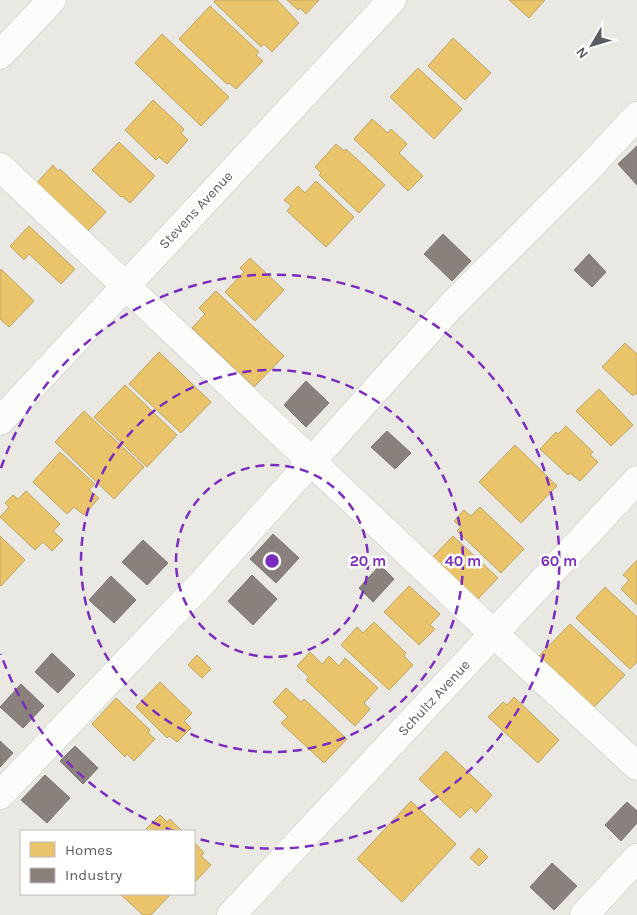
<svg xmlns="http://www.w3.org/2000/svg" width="637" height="915" font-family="Karla,sans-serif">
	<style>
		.homes { fill: #e9c46a; stroke: #bea567 }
		.industry { fill: #8a817c; stroke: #7b7674 }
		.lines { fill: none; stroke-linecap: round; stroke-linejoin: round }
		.minor-casing { stroke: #c6c7c6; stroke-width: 29 }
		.minor { stroke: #fcfcfb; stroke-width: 28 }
		.ring { fill: none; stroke: #7b2cbf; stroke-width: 2.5; stroke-dasharray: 9 6 }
		.labels { text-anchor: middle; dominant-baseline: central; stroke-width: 5; stroke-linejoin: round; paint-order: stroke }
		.street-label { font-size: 14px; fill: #595c61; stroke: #fff }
		.centre { fill: #7b2cbf; stroke: #fff; stroke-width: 2.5 }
		.ring-label { font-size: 15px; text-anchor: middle; font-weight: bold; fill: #7b2cbf; stroke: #fff; stroke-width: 5; stroke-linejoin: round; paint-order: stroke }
	</style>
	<rect width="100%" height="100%" fill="#e9e8e3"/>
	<g class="homes">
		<polygon points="215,0 277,0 299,23 272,52 264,44 261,47 214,2"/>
		<polygon points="287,0 319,0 306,14 300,8 298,10"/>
		<polygon points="509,0 545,0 529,18"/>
		<polygon points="210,6 259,52 256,55 263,61 236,89 229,83 227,84 179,39"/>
		<polygon points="162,34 229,97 201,126 135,63"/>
		<polygon points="453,38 491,73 465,100 428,66"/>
		<polygon points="418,68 462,109 434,139 390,97"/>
		<polygon points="153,100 184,129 181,133 188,140 167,164 159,157 156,160 125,130"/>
		<polygon points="372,119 388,133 391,129 407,144 399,153 423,176 408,191 354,139"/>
		<polygon points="119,142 155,176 130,203 122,196 121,197 92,170"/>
		<polygon points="336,144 344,151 346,149 385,185 359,213 319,175 321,173 315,167"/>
		<polygon points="53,165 58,171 60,169 106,212 85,234 34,186"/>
		<polygon points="316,181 354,217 326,247 287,211 291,206 284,200 298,186 305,193"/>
		<polygon points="29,226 75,269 61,284 29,254 24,260 10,246"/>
		<polygon points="250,258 284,290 255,321 225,292 244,272 240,268"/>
		<polygon points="1,269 34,301 9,327 0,319 0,271"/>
		<polygon points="216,291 284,356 254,387 192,328 205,314 199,308"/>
		<polygon points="625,343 637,354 637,395 635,393 633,396 602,367"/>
		<polygon points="159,352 211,402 181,433 129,384"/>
		<polygon points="125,385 177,435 147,467 94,417"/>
		<polygon points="599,389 633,425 611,446 576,411"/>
		<polygon points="84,411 144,467 114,499 55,442"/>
		<polygon points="566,426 593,452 590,455 598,462 580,481 570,473 568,475 540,449 556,432 558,434"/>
		<polygon points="515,445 557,486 521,523 479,482"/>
		<polygon points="60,452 95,484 89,490 99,498 84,515 74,507 67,514 33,482"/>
		<polygon points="26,491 60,524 53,531 63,540 52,551 43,542 35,550 0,517 9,507 5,503 13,495 18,499"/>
		<polygon points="480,507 524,549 501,573 457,531 461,527 454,521 464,510 471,516"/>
		<polygon points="0,536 25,560 1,586 0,585"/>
		<polygon points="453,536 498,578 473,604 428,562"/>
		<polygon points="637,560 637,605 621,589 629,580 623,575"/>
		<polygon points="409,586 440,614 430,625 435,629 419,645 384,612"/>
		<polygon points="605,587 637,617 637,662 630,669 576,618"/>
		<polygon points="374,622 406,653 404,656 413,665 389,690 341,645 357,627 363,633"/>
		<polygon points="570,624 625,675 593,708 539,656"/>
		<polygon points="310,652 322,664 329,656 339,666 345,658 378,688 364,703 370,709 355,726 306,680 309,677 297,666"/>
		<polygon points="197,655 211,669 202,678 188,665"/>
		<polygon points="160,682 192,713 184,721 191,728 177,742 169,736 167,738 136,707"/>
		<polygon points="286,688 301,702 304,699 347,739 324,763 281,723 288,717 273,702"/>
		<polygon points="514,697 559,740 538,763 488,717 503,702 507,705"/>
		<polygon points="116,698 150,730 148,733 155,739 134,761 127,754 125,757 92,724"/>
		<polygon points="446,751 492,795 476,813 471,807 460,818 419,779"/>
		<polygon points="411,801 456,844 402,902 357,859"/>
		<polygon points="160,815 167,822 170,819 182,831 148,831 146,829"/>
		<polygon points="194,842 204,853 201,856 211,865 194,883"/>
		<polygon points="479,848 488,857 479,866 470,858"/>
		<polygon points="120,894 169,894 170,895 151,915 143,915"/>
	</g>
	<g class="industry">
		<polygon points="637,146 637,185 618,164"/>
		<polygon points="443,234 471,261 452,281 424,254"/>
		<polygon points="589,254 606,272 592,287 574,270"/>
		<polygon points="306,381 329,403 306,427 284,405"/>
		<polygon points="387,431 411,453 395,469 371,447"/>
		<polygon points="273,534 299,558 276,583 250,559"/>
		<polygon points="143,540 168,563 147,585 122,562"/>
		<polygon points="380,565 394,579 373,602 359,588"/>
		<polygon points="252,575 277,599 253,625 228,601"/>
		<polygon points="111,576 136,600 114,623 89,600"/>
		<polygon points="52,653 75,675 58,693 35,672"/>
		<polygon points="21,684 44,706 23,728 0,707"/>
		<polygon points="0,741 13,753 0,767"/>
		<polygon points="75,746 98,768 83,784 60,761"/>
		<polygon points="45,775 70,798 47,823 21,800"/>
		<polygon points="627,802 637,811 637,823 621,841 605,825"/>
		<polygon points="552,863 577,886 554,910 530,887"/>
	</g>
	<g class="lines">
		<defs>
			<g id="minor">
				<polyline points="0,55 52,0"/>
				<polyline points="0,167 494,634 637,766"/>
				<polyline points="0,421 392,0"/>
				<polyline points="0,795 202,583 451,306 585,172 637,116"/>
				<polyline points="231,915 637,480"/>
				<polyline points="584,915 637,858"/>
			</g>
		</defs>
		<use href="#minor" class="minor-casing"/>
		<use href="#minor" class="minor"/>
	</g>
	<g class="ring">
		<circle cx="272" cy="561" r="96"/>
		<circle cx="272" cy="561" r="191"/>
		<path d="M174 831A287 287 0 0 1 1 654M1 468A287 287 0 1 1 195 838"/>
	</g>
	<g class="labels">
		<g class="street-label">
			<text transform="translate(196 210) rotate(-47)">Stevens Avenue</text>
			<text transform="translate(434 698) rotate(-47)">Schultz Avenue</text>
		</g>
	</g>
	<circle cx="272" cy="561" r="8" class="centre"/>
	<g class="ring-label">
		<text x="368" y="566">20 m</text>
		<text x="463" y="566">40 m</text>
		<text x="559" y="566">60 m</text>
	</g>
	<rect x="20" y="830" width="175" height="65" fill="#ffffff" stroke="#bdbec0"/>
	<rect x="30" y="842" width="25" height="15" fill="#e9c46a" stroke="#bdbec0"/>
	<text x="65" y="855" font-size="15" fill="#595c61">Homes</text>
	<rect x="30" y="868" width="25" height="15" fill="#8a817c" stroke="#bdbec0"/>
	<text x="65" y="880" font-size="15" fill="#595c61">Industry</text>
	<g transform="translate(592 45) rotate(232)" stroke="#ffffff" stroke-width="4" paint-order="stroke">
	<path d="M0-4L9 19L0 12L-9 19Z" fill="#595c61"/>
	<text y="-8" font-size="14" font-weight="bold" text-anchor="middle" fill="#595c61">N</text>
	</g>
</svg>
